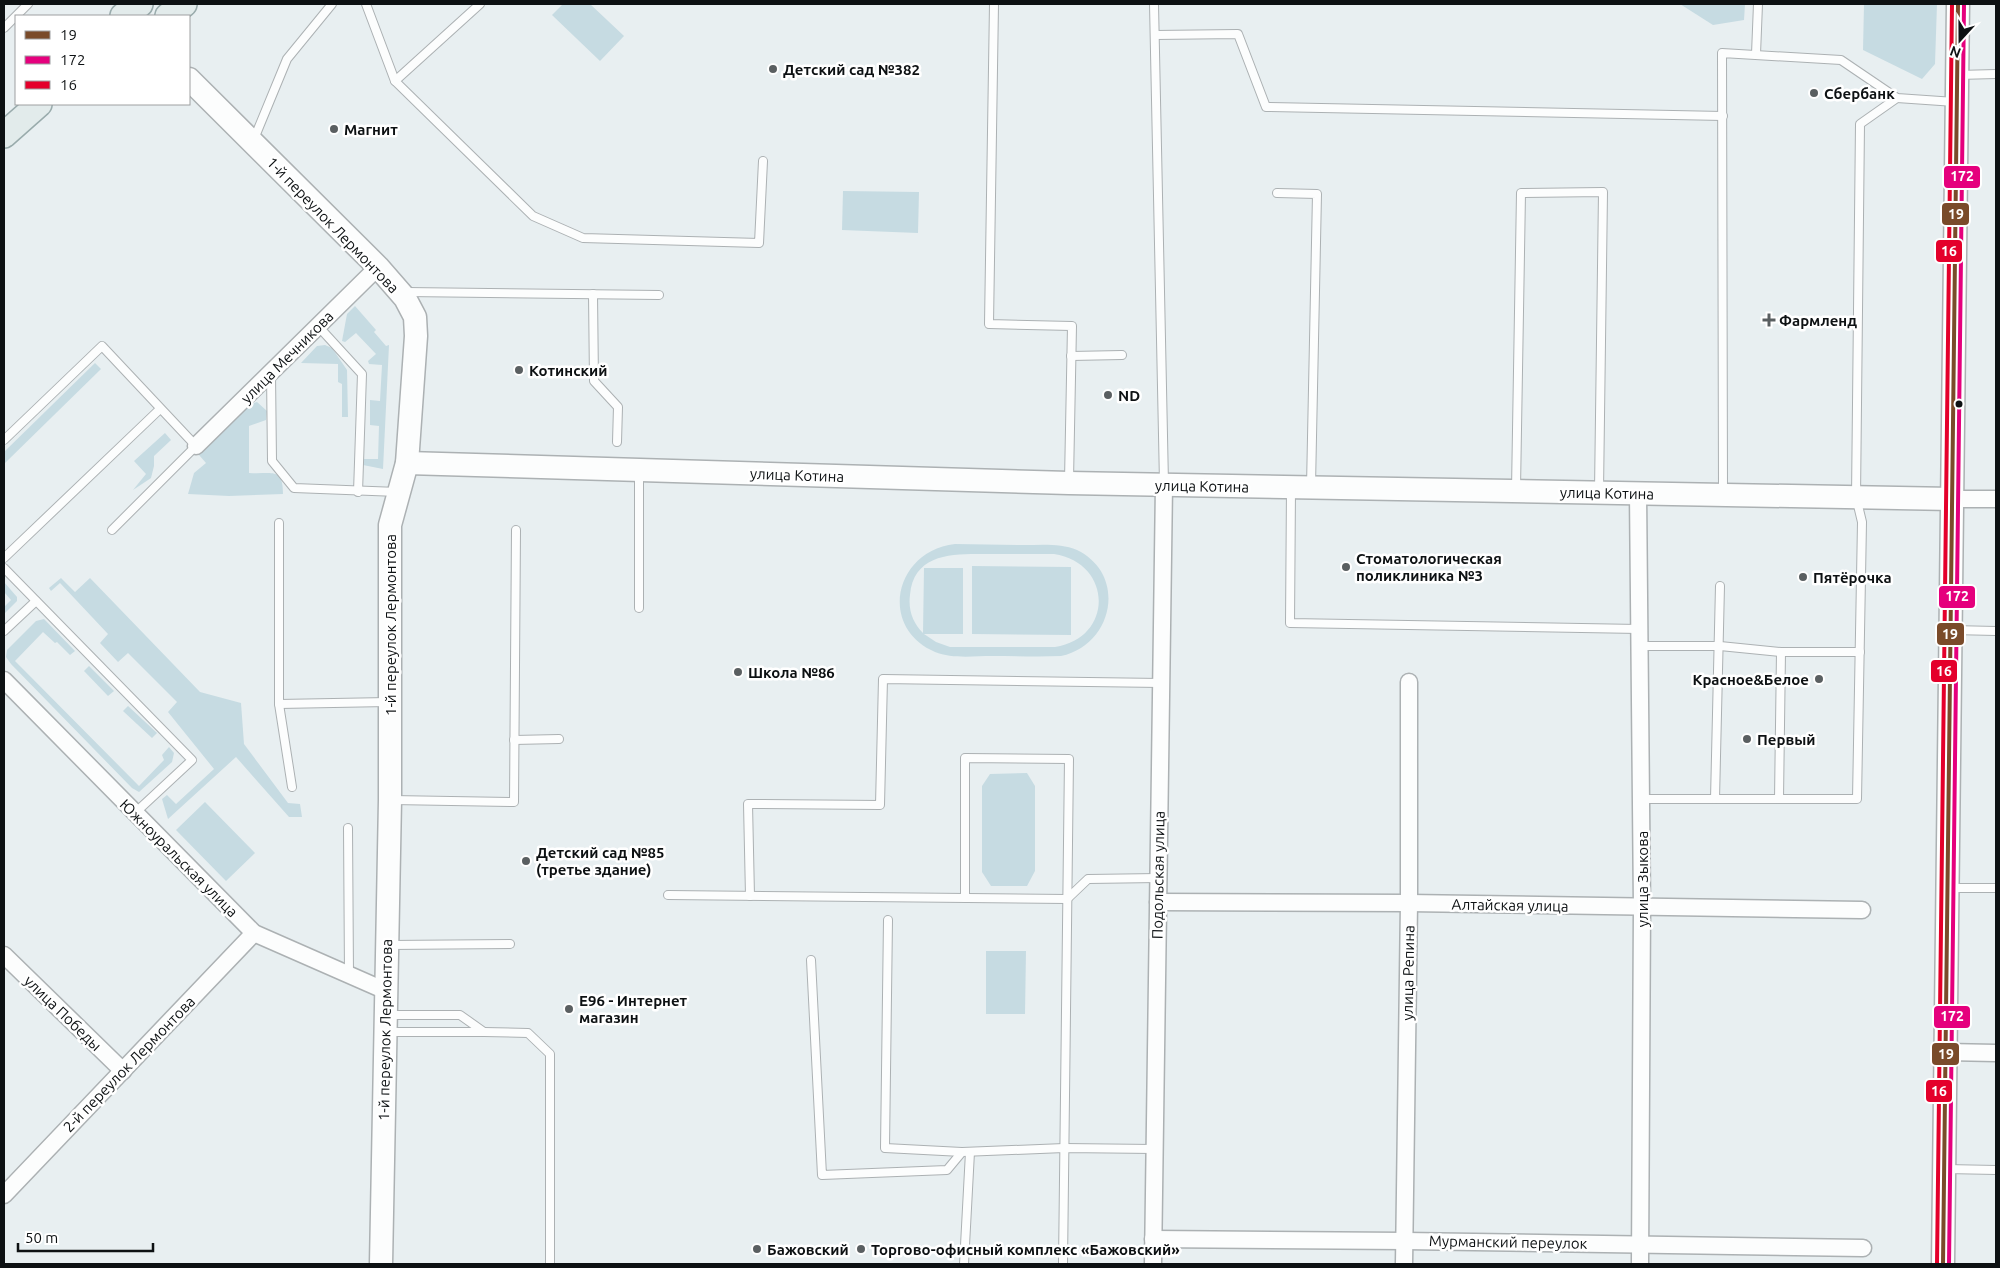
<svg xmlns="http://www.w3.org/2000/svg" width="2000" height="1268" font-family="Ubuntu,sans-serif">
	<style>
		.green { fill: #c6dbe2; fill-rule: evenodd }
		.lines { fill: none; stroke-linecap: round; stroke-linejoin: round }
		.lane-casing { stroke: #acb1b3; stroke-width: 10 }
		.street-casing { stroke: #acb1b3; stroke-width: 19 }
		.secondary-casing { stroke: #acb1b3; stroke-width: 25 }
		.primary-casing { stroke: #99abac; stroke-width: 28 }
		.lane { stroke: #fcfdfd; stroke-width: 8 }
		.street { stroke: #fcfdfd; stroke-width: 16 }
		.secondary { stroke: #fcfdfd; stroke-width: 22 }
		.primary { stroke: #e2ebeb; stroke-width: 25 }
		.bus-1-casing { stroke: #fff; stroke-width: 8 }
		.bus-2-casing { stroke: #fff; stroke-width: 8 }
		.bus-3-casing { stroke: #fff; stroke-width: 8 }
		.bus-1 { stroke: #7a4b2a; stroke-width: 4 }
		.bus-2 { stroke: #e5007d; stroke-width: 4 }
		.bus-3 { stroke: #e4002b; stroke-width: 4 }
		.poi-dot { fill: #5a5f61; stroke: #fff; stroke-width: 2 }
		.bus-dot { fill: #0d1113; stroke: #fff; stroke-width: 2 }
		.labels { text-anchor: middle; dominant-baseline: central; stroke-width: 5; stroke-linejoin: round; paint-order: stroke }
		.poi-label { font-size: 15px; font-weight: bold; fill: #0d1113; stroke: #fff; text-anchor: start }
		.street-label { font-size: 15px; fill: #0d1113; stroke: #fff }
		.line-badge { stroke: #fff; stroke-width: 2 }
		.badge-label { font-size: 14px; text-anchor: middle; font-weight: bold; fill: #fff }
	</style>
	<rect width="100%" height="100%" fill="#e8eff1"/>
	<g class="green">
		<polygon points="563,4 590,4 624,36 600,61 552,15"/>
		<polygon points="1680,4 1745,4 1744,20 1713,25"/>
		<polygon points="1864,4 1937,4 1935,64 1922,79 1863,50"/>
		<polygon points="843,191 919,192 918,233 842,230"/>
		<polygon points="355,306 376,330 374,332 386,346 389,345 383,469 363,465 364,459 378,459 379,426 370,425 370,400 380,401 382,365 369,364 368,361 376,354 356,333 345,342 342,341 347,314"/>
		<polygon points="325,345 332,348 347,370 348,417 342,417 342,384 338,382 338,364 301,363 317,346"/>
		<polygon points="95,363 101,369 4,464 4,452"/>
		<path d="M257,402L267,411L266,420L249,426V473C271,475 283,466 283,494L229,496L188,494L194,473L206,463L199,455L251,404Z"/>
		<polygon points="165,433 171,440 154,456 154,466 151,478 133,490 146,474 134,461"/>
		<path d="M955,544C978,544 1001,545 1024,545C1041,545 1061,543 1077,550C1128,575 1113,645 1061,656C1038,657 1015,656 992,656C974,656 952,659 935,652C878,628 894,551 955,544ZM1054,554C1113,563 1114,638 1055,647H950L936,642L924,634H963V568H924L923,633C913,623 908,610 910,595C914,550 959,554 992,554C1013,554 1033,554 1054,554Z"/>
		<polygon points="972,566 1071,567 1071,635 972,634"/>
		<polygon points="61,578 75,592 90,578 200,692 241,703 244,744 288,803 300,804 302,817 289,817 236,757 168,819 162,799 167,795 176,804 214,769 168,712 177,702 128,653 118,662 100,643 108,634 60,583 51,591 49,588"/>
		<polygon points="4,582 17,597 17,601 4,614 4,607 11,600 4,592"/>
		<polygon points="44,619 75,651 70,655 57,642 55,643 43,632 15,661 139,786 164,760 162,755 169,747 174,753 172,762 139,792 132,788 11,664 6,657 7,650 36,621"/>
		<polygon points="89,666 114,691 108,696 84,671"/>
		<polygon points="128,706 157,733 152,738 123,711"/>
		<polygon points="1027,773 1035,786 1035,871 1027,886 991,886 982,872 982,786 990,774"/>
		<polygon points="205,802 255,853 226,881 176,830"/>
		<polygon points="986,951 1026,951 1025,1014 986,1014"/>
	</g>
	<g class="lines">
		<defs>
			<g id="lane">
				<polyline points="366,4 395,81 533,216 583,238 759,243 763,161"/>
				<polyline points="994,4 989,324 1072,326 1069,480"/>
				<polyline points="1154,4 1164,483"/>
				<polyline points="4,28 28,4"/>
				<polyline points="1155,35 1238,34 1266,107 1723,116"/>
				<polyline points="1756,54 1758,4"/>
				<polyline points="1958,75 1996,74"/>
				<polyline points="395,81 480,4"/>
				<polyline points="254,139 287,59 332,4"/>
				<polyline points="1277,193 1317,194 1311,486"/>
				<polyline points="406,292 659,295"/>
				<polyline points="593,294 594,381 618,407 617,442"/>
				<polyline points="318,326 362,374 358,492"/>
				<polyline points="1071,356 1122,355"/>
				<polyline points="271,374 272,461 294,488 398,492"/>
				<polyline points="4,440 102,346 196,446 112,530"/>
				<polyline points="639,472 639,608"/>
				<polyline points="1291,489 1290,623 1639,629"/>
				<polyline points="1516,489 1521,193 1603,192 1599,491"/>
				<polyline points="1723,493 1722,53 1841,60 1897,98 1955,102"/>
				<polyline points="279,523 279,704 292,787"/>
				<polyline points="4,558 160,409"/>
				<polyline points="4,568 192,760 135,813"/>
				<polyline points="1952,630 1996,631"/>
				<polyline points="4,631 36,601"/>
				<polyline points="1640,646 1720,646 1781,652 1860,652"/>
				<polyline points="279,704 388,702"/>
				<polyline points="514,740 559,739"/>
				<polyline points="1641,799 1857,799 1862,522 1856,497 1860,124 1897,98"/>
				<polyline points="1715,799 1720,586"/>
				<polyline points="1779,799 1781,652"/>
				<polyline points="392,800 514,802 516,530"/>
				<polyline points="348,828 349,975"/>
				<polyline points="1948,888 1996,888"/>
				<polyline points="668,895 1067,899 1088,879 1158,878"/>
				<polyline points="750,896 748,804 880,805 883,679 1161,683"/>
				<polyline points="965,898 965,758 1069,759 1063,1264"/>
				<polyline points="888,920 885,1148 962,1152"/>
				<polyline points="389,945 510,944"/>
				<polyline points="811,960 822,1175 947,1170 962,1152 1064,1148 1154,1149"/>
				<polyline points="387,1032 484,1032 460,1015 389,1015"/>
				<polyline points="484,1032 528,1033 550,1054 550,1264"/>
				<polyline points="1946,1169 1996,1170"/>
				<polyline points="964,1264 970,1152"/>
			</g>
			<g id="street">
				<polyline points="196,446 378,267"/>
				<polyline points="1638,493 1642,907 1640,1264"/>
				<polyline points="1952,499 1996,499"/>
				<polyline points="4,680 254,933 386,991"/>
				<polyline points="1158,902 1409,903 1862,910"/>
				<polyline points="4,955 123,1071"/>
				<polyline points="1946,1052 1996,1053"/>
				<polyline points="4,1195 254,933"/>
				<polyline points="1153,1239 1405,1241 1863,1248"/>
				<polyline points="1153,1264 1164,485"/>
				<polyline points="1404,1264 1409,903 1409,682"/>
			</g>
			<g id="secondary">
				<polyline points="189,79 378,267 405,298 415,317 416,336 407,463 390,525 390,800 381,1264"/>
				<polyline points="407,463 1069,483 1952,499"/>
				<polyline points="1943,1264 1958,4"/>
			</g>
			<g id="primary">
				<polyline points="123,16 140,4"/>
				<polyline points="168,16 184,4"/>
				<polyline points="4,135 39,104"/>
			</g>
		</defs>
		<use href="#lane" class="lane-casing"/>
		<use href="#street" class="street-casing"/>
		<use href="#secondary" class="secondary-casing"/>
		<use href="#primary" class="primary-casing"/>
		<use href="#lane" class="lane"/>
		<use href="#street" class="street"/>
		<use href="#secondary" class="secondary"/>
		<use href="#primary" class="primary"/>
		<defs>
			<polyline id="bus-1" points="1943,1264 1958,4"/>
			<polyline id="bus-2" points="1949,1264 1964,4"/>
			<polyline id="bus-3" points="1937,1264 1952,4"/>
		</defs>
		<use href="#bus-1" class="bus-1-casing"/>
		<use href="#bus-2" class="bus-2-casing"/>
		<use href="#bus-3" class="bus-3-casing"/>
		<use href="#bus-1" class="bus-1"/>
		<use href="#bus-2" class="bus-2"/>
		<use href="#bus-3" class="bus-3"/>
	</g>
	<g class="poi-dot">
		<circle cx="773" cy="69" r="5"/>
		<circle cx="1814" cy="93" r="5"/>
		<circle cx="334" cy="129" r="5"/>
		<path d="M1766.5 312.5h5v5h5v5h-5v5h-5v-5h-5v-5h5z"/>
		<circle cx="519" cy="370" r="5"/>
		<circle cx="1108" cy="395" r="5"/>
		<circle cx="1346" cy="567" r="5"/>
		<circle cx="1803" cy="577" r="5"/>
		<circle cx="738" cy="672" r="5"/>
		<circle cx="1819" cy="679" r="5"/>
		<circle cx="1747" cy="739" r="5"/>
		<circle cx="526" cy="861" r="5"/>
		<circle cx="569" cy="1009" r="5"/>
		<circle cx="757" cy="1249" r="5"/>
		<circle cx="861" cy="1249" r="5"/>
	</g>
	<circle class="bus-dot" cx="1959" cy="404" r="4.5"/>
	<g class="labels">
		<g class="poi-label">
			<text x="783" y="69">Детский сад №382</text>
			<text x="1824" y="93">Сбербанк</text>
			<text x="344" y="129">Магнит</text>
			<text x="1779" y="320">Фармленд</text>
			<text x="529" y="370">Котинский</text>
			<text x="1118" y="395">ND</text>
			<text x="1356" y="558">Стоматологическая<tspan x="1356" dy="17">поликлиника №3</tspan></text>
			<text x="1813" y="577">Пятёрочка</text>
			<text x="748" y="672">Школа №86</text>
			<text x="1809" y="679" text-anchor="end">Красное&amp;Белое</text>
			<text x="1757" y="739">Первый</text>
			<text x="536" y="852">Детский сад №85<tspan x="536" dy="17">(третье здание)</tspan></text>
			<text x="579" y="1000">Е96 - Интернет<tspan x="579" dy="17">магазин</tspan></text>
			<text x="767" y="1249">Бажовский</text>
			<text x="871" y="1249">Торгово-офисный комплекс «Бажовский»</text>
		</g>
		<g class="street-label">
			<text transform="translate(333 225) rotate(46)">1-й переулок Лермонтова</text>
			<text transform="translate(287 357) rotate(-45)">улица Мечникова</text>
			<text transform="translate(797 475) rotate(2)">улица Котина</text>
			<text transform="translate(1202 486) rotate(1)">улица Котина</text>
			<text transform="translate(1607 493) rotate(1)">улица Котина</text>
			<text transform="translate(390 625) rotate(-90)">1-й переулок Лермонтова</text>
			<text transform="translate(179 858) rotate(45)">Южноуральская улица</text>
			<text transform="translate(1158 875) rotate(-89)">Подольская улица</text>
			<text transform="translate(1642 879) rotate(-90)">улица Зыкова</text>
			<text transform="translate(1510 905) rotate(1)">Алтайская улица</text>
			<text transform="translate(1408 973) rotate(-89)">улица Репина</text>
			<text transform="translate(63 1013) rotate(44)">улица Победы</text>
			<text transform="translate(385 1030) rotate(-89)">1-й переулок Лермонтова</text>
			<text transform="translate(129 1064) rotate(-46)">2-й переулок Лермонтова</text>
			<text transform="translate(1508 1242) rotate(1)">Мурманский переулок</text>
		</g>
	</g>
	<g class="line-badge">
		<rect x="1943" y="165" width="38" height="24" rx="5" fill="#e5007d"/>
		<rect x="1941" y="202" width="29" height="24" rx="5" fill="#7a4b2a"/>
		<rect x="1935" y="239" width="28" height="24" rx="5" fill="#e4002b"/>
		<rect x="1938" y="585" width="38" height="24" rx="5" fill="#e5007d"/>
		<rect x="1936" y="622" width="29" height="24" rx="5" fill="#7a4b2a"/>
		<rect x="1930" y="659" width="28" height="24" rx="5" fill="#e4002b"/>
		<rect x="1933" y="1005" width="38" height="24" rx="5" fill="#e5007d"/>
		<rect x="1931" y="1042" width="29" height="24" rx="5" fill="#7a4b2a"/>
		<rect x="1925" y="1079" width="28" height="24" rx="5" fill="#e4002b"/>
	</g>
	<g class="badge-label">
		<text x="1962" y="181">172</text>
		<text x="1956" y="219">19</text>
		<text x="1949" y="256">16</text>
		<text x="1957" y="601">172</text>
		<text x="1950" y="639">19</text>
		<text x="1944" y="676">16</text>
		<text x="1952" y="1021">172</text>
		<text x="1946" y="1059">19</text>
		<text x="1939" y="1096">16</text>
	</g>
	<rect width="2000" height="1268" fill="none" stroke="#0d1113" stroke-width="10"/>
	<rect x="15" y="15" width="175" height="90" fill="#ffffff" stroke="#9ea0a1"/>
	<rect x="25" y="31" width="25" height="8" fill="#7a4b2a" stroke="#9ea0a1"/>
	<text x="60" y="40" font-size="15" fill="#0d1113">19</text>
	<rect x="25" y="56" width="25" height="8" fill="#e5007d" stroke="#9ea0a1"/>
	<text x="60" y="65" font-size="15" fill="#0d1113">172</text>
	<rect x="25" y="81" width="25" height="8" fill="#e4002b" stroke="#9ea0a1"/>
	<text x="60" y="90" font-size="15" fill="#0d1113">16</text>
	<g transform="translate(1960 40) rotate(201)" stroke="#ffffff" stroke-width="4" paint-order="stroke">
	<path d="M0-4L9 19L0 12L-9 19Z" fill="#0d1113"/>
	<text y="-8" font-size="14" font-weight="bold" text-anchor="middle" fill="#0d1113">N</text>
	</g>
	<path d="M18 1243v8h135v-8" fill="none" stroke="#0d1113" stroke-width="2.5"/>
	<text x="25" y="1243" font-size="15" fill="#0d1113" stroke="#ffffff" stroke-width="4" paint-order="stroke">50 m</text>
</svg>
